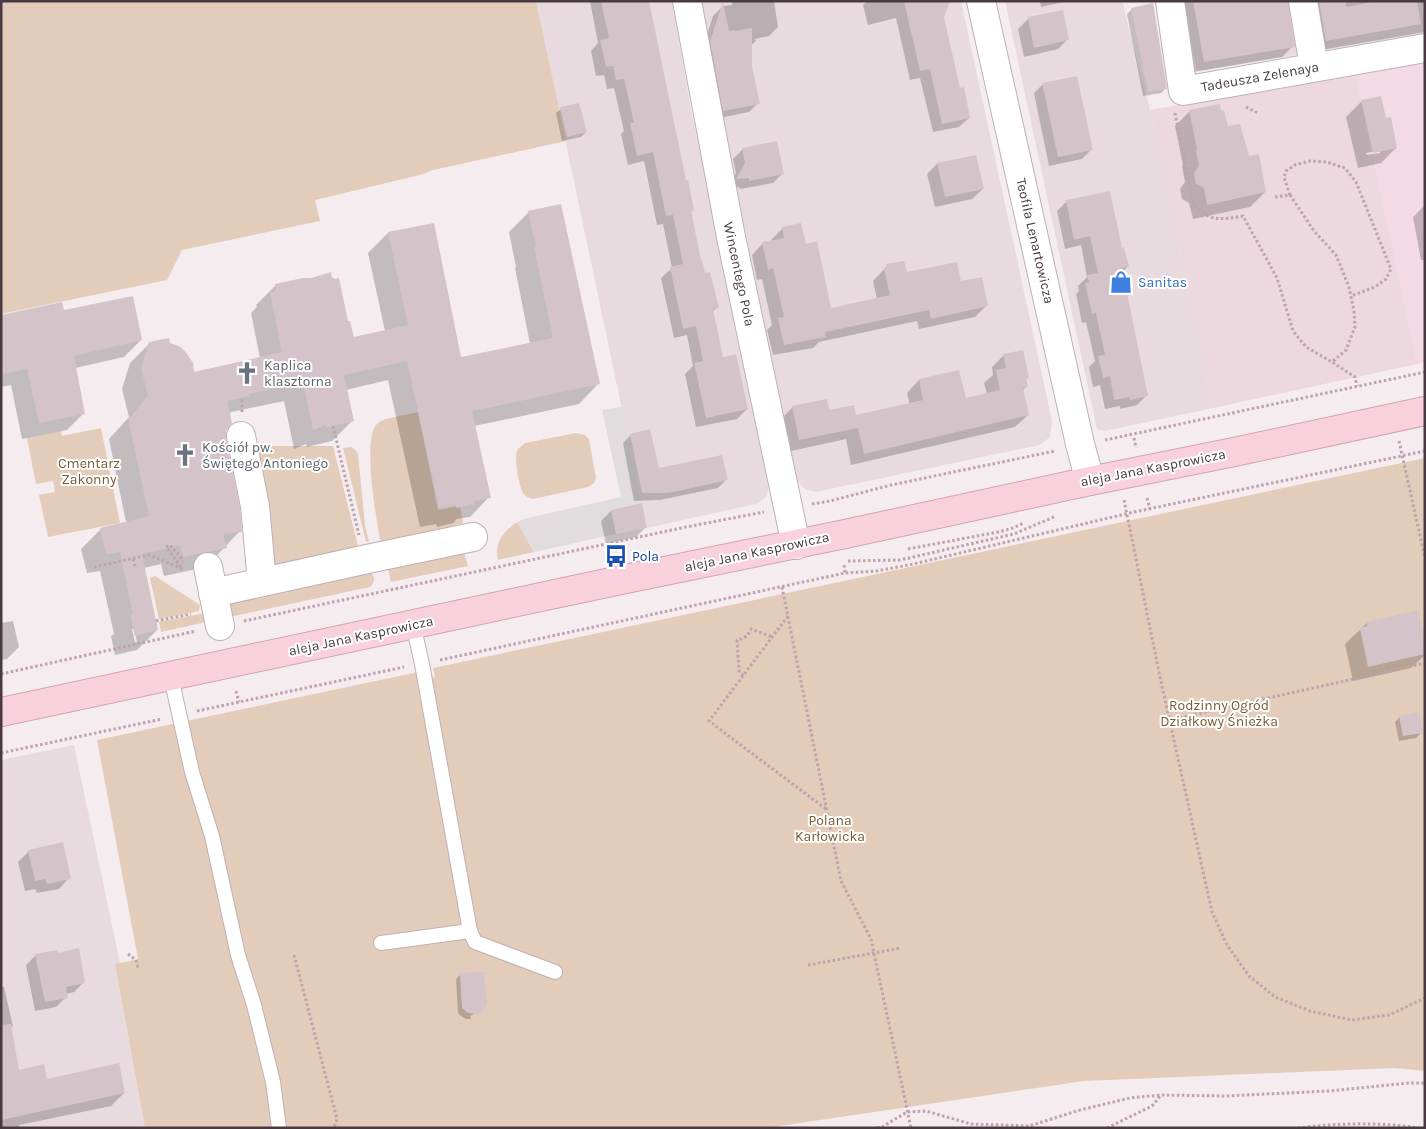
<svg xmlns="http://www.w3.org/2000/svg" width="1426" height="1129" font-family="Karla,sans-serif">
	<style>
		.residential { fill: #e8dbdf }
		.commercial { fill: #f3dae5 }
		.education { fill: #ecd8de }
		.green { fill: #e4ccba }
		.parking { fill: #e1dcde }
		.shadow { fill: #0003; fill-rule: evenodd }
		.building { fill: #d5c3ca }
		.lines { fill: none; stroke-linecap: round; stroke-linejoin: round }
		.lane-casing { stroke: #bfb0b5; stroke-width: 16 }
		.street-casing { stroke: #bfb0b5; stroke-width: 30 }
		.secondary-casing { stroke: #d2a3b1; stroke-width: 30 }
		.path { stroke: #bfa2ad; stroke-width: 3; stroke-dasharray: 2.5 2.5; stroke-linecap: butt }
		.lane { stroke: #fff; stroke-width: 14 }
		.street { stroke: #fff; stroke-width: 28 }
		.secondary { stroke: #f9d1dc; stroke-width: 28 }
		.labels { text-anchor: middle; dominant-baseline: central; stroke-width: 4; stroke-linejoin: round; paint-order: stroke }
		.street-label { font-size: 14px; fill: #483a40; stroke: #fff }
		.shop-label { font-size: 14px; fill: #366cbe; stroke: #fff; text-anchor: start }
		.worship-label { font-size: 14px; fill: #5b616d; stroke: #fff; text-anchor: start }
		.park-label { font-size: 14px; fill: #755b33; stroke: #fff }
		.transit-label { font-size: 14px; fill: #164399; stroke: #fff; text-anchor: start }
	</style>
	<rect width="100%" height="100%" fill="#f4ecef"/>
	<g class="residential">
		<polygon points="536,1 672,1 690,104 770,485 765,498 756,504 647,528"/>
		<polygon points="701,1 961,1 1052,421 1050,437 1040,445 816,492 804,489 797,479 738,198"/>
		<polygon points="1005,1 1122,1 1150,110 1213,408 1105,431 1097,429"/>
		<polygon points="1184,1 1425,1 1425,33 1200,71 1196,68"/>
		<polygon points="74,745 120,963 115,964 145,1128 1,1128 1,760"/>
	</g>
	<polygon class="commercial" points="1425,63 1425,362 1417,364 1356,75"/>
	<polygon class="education" points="1356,75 1417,364 1213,408 1150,110"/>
	<g class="green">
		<polygon points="1,1 536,1 566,141 433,170 420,175 315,200 320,221 182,250 167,280 1,314"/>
		<path d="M418,412L438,510L460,506L463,523L456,525L457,534L381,542L380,539C376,517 362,439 377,424C384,417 408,415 418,412Z"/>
		<polygon points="101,428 120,523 48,537 39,495 55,492 53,481 36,484 27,438 61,431 62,436"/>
		<path d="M576,433L585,435L589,439L596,478L594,483L588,487L533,499C529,498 526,497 523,493C519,486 514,459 517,452C518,448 522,446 525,443Z"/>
		<polygon points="259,446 333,446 360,554 269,572 255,449"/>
		<polygon points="351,447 355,450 358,454 365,525 369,541 366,542 343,448"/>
		<polygon points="1425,458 1425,1071 1394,1068 1084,1081 766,1128 145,1128 115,964 138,959 97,740 418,672 425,679 435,677 433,668"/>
		<path d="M517,522L534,552L498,560C494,542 504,531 517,522Z"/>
		<polygon points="462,545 468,566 391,582 386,560"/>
		<path d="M367,567C373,574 378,580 370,587L229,617L225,597Z"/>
		<polygon points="155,576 200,605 199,611 159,619 150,578"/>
		<polygon points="204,613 206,622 161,632 159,622"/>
	</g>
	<polygon class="parking" points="622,407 642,503 611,510 616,534 534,552 517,522 524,519 621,497 602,410"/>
	<g class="shadow">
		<polygon points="590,1 648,1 685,182 693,210 690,213 700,262 717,307 712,312 722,358 747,409 737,419 696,427 685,374 693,366 687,335 674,338 661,278 672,268 663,224 657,225 644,161 628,165 621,134 624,131 614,88 607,89 604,75 596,76 591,51 598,43"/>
		<polygon points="732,1 774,1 778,27 769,36 755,39 756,41 751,45 751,66 758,103 749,112 715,119 702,51 713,16 723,6 732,5"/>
		<polygon points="867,1 948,1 943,17 959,90 969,118 959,127 933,132 920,78 910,80 896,18 868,25 863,5"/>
		<polygon points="1040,1 1068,1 1041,7"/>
		<polygon points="1172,1 1287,1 1293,46 1282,57 1193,72"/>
		<polygon points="1303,1 1425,1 1425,32 1315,51"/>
		<polygon points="1153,5 1166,88 1161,93 1143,96 1127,14 1132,9"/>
		<polygon points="1028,19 1068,39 1058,49 1024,57 1018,29"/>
		<polygon points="1043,84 1091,150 1082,159 1049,166 1034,93"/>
		<path d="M1362,101L1385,119L1396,148L1381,163L1358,168L1346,117ZM1380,150V153L1367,155L1366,153Z"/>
		<polygon points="561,109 586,132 581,137 562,141 556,113"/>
		<polygon points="1189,112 1227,128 1265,192 1250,207 1193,219 1189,203 1182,199 1180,189 1185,182 1182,166 1183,165 1175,126"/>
		<polygon points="743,149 782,174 773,183 740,189 739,187 728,187 736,173 733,159"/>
		<polygon points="937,164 983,189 972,199 935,207 927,174"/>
		<polygon points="1067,201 1121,249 1128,266 1122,273 1146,396 1137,405 1120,409 1120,406 1105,409 1100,385 1093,387 1089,367 1095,361 1086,322 1082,323 1076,294 1079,291 1078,286 1087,277 1081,245 1065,249 1057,211"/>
		<polygon points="1425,205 1425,263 1424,260 1421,260 1413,217"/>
		<path d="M529,212L598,384L579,404L474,426L489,497L470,517L457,519L453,523L437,527L436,524L420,527L388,380L346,390L352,421L332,441L307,447L306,444L294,449L284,401L231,412L229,415L224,439L240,531L206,567L164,576L161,564L144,568L157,630L137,650L115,655L111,636L114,634L100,571L87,573L81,549L101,529L126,522L109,439L129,417L122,389L130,363L150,343L169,344L193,373L260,358L251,313L257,307L256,305L276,285L347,323L353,338L385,331L368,253L388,233L433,224L460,359L530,344L515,268L516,267L509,232ZM132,629H134L137,642H135Z"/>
		<polygon points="783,228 805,245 830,309 877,299 873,281 887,266 986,306 975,317 919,329 917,321 819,342 813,348 773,355 767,330 772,325 762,279 757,280 752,255 763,243 772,242 771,240"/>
		<polygon points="63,312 141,340 124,357 75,368 84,413 67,430 22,439 11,385 1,387 1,316"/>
		<polygon points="1004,355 1028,377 1025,380 1026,387 1023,390 1028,415 1015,427 851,465 846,439 787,452 781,419 793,407 828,411 855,417 910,405 907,393 919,380 958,371 965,400 987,394 984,383 993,375 992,367"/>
		<polygon points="631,435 658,470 726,480 718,488 660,500 634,501 623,443"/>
		<polygon points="641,504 646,527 636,537 606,544 601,521 611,511"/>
		<polygon points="13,621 19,647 7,659 1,660 1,623"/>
		<polygon points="1367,623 1425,646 1425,655 1411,668 1353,681 1345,644"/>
		<polygon points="1400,717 1421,733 1416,738 1399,741 1395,722"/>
		<polygon points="62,844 69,878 59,889 37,893 35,889 25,891 18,862 28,852"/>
		<polygon points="36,955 84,982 74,992 66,994 66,997 56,1007 35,1011 26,965"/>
		<polygon points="460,975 481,1011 470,1016 471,1019 466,1019 461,1016 458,1013 456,979"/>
		<polygon points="1,987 4,987 13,1026 10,1028 18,1072 46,1080 124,1093 111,1106 19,1125 20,1128 1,1128"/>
	</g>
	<g class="building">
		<polygon points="601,1 649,1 686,180 688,180 694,210 691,211 701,260 702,260 705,273 710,272 719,308 713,309 723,357 736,354 748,409 706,418 694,363 703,361 696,326 683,329 670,267 683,264 673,215 666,216 653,152 637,156 630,123 634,123 624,79 616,80 613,66 606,67 600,40 609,38"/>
		<polygon points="904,1 950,1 944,17 960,88 964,87 970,118 942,124 930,69 920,71"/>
		<polygon points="1193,1 1288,1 1295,47 1204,62"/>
		<polygon points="1319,1 1346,1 1346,7 1378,1 1417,1 1421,24 1326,41"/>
		<polygon points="723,2 729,31 734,30 735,31 752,28 752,66 760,104 723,111 710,41"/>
		<polygon points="1153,3 1167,89 1148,92 1131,8"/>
		<polygon points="1063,10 1069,40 1034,48 1028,17"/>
		<polygon points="1077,76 1093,150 1058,157 1042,83"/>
		<polygon points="1381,96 1386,118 1391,117 1397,148 1373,153 1361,100"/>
		<polygon points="579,103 587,132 567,137 560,107"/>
		<polygon points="1220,104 1221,110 1224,110 1228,126 1240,124 1249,156 1259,154 1266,192 1207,205 1204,188 1196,184 1194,173 1199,166 1196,150 1197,149 1189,110"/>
		<polygon points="777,141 784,174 749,181 749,178 736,179 745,163 742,148"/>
		<polygon points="976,155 984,189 945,197 937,163"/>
		<polygon points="1110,191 1122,248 1124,247 1129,267 1122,268 1148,396 1130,400 1129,397 1114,400 1110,376 1103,378 1098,356 1105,355 1096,313 1092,314 1085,283 1089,282 1087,275 1098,273 1090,236 1074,240 1066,200"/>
		<polygon points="561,204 600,384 472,411 491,498 474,501 474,504 456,508 456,505 439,508 407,361 344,375 354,421 326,428 326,425 313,430 303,382 249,394 250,396 227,401 232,423 226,431 226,439 240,508 242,532 223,534 227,548 183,557 180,545 142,554 158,630 135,636 130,615 133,615 120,552 106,554 100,528 149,516 128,418 132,416 132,415 148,396 141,368 149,342 169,338 170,343 181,347 187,354 193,363 194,372 282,352 270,292 275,292 274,290 276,289 275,284 303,278 312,278 331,272 332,278 333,277 334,279 339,278 348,321 350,321 354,337 408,325 388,232 434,223 461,357 553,338 534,247 536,247 528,211"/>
		<polygon points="801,223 806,244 817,241 831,308 890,295 884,269 887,268 886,264 904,261 907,272 957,262 961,281 982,277 988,306 931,319 929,310 825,332 826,337 784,345 778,318 784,317 773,268 768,270 762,242 784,238 782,227"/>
		<polygon points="133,296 142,340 74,356 85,414 39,423 27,369 1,374 1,315 62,302 64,310"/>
		<polygon points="1023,350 1029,377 1026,378 1028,387 1023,388 1029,415 864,454 858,428 799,440 792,406 827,399 829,410 854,405 856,415 923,400 919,379 959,370 966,398 1000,390 996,370 1006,368 1003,354"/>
		<polygon points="650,429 659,468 722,455 728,480 669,493 642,493 630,434"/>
		<polygon points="642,503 647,528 616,534 611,510"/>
		<polygon points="1418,610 1425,641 1425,654 1368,667 1360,628 1367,626 1367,622"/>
		<polygon points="1419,712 1423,733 1403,736 1399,716"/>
		<polygon points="63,842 71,879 47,884 45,879 35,881 28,850"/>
		<polygon points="79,948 85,983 66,987 68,998 45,1002 35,954 57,950 58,953"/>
		<polygon points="484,972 487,1004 482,1012 476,1014 468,1013 462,1008 460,973"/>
		<polygon points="11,1024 19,1070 44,1064 47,1079 119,1063 125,1093 1,1120 1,1025"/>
	</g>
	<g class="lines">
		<defs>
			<g id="lane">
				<polyline points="171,677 192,772 212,836 238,955 254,1005 273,1082 279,1128"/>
				<polyline points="470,931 475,942 555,972"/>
				<polyline points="381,943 470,931 422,664 413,624"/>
			</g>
			<g id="street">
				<polyline points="687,1 731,237 796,545"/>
				<polyline points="981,1 1080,444 1090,481"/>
				<polyline points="1170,1 1183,91 1425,48"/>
				<polyline points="1303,1 1314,67"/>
				<polyline points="241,436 255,506 262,582"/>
				<polyline points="208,567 220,626"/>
				<polyline points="213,593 372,558 473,537"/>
			</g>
			<polyline id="secondary" points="1,712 616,581 845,534 1090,481 1239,451 1425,411"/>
		</defs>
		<use href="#lane" class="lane-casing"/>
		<use href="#street" class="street-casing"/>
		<use href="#secondary" class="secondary-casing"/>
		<g class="path">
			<polyline points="1246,107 1258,113"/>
			<path d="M1175,113L1192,201C1206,222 1220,220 1243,216L1277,278L1293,331L1306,347L1332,362"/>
			<polyline points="1290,195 1284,177 1286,171 1295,165 1310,161 1327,162 1345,168 1356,182 1391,269 1386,279 1375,287 1351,296"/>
			<polyline points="1275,197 1290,195 1314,231 1336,255 1349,287 1354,311 1355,327 1346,350 1332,362 1355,377 1357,386"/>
			<polyline points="242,412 242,398"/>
			<polyline points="333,426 359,535"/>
			<polyline points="1134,438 1136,448"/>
			<polyline points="1105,440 1425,372"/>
			<polyline points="1399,441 1425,558"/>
			<polyline points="1147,498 1150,509"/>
			<polyline points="1124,500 1160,677 1212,912 1227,945 1249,976 1275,997 1310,1011 1352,1020 1389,1015 1425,998"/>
			<polyline points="812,504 830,501 891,485 1055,451"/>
			<polyline points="908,549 998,532 1010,529 1024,523"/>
			<polyline points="133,559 135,566"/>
			<polyline points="848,561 900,560 1014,534 1056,516"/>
			<polyline points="844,565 845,573"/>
			<polyline points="94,567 149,555 183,569"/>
			<polyline points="181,567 166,547 170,545 184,561"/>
			<polyline points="782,587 841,881 871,939 911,1128"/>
			<polyline points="788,616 709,721 826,809"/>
			<polyline points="156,621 191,614"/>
			<polyline points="244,621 686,527 764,512"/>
			<polyline points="440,660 845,573 876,571 909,565 1134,512 1425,451"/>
			<polyline points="1,674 196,631"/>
			<path d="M743,676L739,671L737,640C745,638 748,636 751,629L772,637"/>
			<polyline points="236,691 239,702"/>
			<polyline points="197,711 404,667"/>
			<polyline points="1170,720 1425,663"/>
			<polyline points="1,753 162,719"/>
			<polyline points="128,954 136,960 138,968"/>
			<polyline points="294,955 337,1119 334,1128"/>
			<polyline points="808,965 901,948"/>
			<polyline points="877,1128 882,1127 907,1112 926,1111 971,1124 1029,1126 1080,1110 1130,1098 1161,1095 1225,1096 1329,1091 1408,1083 1425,1083"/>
			<polyline points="1107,1128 1152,1106 1161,1095"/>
			<path d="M1298,1128C1338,1123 1379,1122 1419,1128"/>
		</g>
		<use href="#lane" class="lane"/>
		<use href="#street" class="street"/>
		<use href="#secondary" class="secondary"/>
	</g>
	<defs>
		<symbol id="shop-bare" viewBox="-9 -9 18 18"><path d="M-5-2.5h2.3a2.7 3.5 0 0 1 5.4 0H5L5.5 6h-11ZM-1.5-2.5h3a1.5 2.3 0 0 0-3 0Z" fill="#3f7fe0" stroke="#fff" stroke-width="2.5" paint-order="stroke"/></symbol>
		<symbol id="church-bare" viewBox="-9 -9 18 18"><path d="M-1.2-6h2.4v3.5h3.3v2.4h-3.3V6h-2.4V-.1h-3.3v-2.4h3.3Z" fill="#6b7280" stroke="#fff" stroke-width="2.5" paint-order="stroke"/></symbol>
		<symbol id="bus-bare" viewBox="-9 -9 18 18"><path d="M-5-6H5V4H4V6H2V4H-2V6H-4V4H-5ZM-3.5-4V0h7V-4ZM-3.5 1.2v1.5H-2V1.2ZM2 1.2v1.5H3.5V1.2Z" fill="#1a4fb4" stroke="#fff" stroke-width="2.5" paint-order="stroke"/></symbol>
	</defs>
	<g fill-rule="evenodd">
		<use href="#shop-bare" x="1105" y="266" width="32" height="32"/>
		<use href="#church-bare" x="231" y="357" width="32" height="32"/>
		<use href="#church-bare" x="169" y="439" width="32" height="32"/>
		<use href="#bus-bare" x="600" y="540" width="32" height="32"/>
	</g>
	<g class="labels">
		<g class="street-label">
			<text transform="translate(1260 77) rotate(-10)">Tadeusza Zelenaya</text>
			<text transform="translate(1035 241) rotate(77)">Teofila Lenartowicza</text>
			<text transform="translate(739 274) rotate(78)">Wincentego Pola</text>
			<text transform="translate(1153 468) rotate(-11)">aleja Jana Kasprowicza</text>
			<text transform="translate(757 552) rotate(-12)">aleja Jana Kasprowicza</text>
			<text transform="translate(361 636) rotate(-12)">aleja Jana Kasprowicza</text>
		</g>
		<g class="shop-label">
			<text x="1138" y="282">Sanitas</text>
		</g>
		<g class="worship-label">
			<text x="264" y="365">Kaplica<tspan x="264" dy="16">klasztorna</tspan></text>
			<text x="202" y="447">Kościół pw.<tspan x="202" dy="16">Świętego Antoniego</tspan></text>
		</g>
		<g class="park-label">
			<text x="89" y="463">Cmentarz<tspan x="89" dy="16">Zakonny</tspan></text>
			<text x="1219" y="705">Rodzinny Ogród<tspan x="1219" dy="16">Działkowy Śnieżka</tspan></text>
			<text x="830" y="820">Polana<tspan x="830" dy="16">Karłowicka</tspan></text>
		</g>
		<g class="transit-label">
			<text x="632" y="556">Pola</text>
		</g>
	</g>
	<rect width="1426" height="1129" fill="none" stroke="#483a40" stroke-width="5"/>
</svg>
